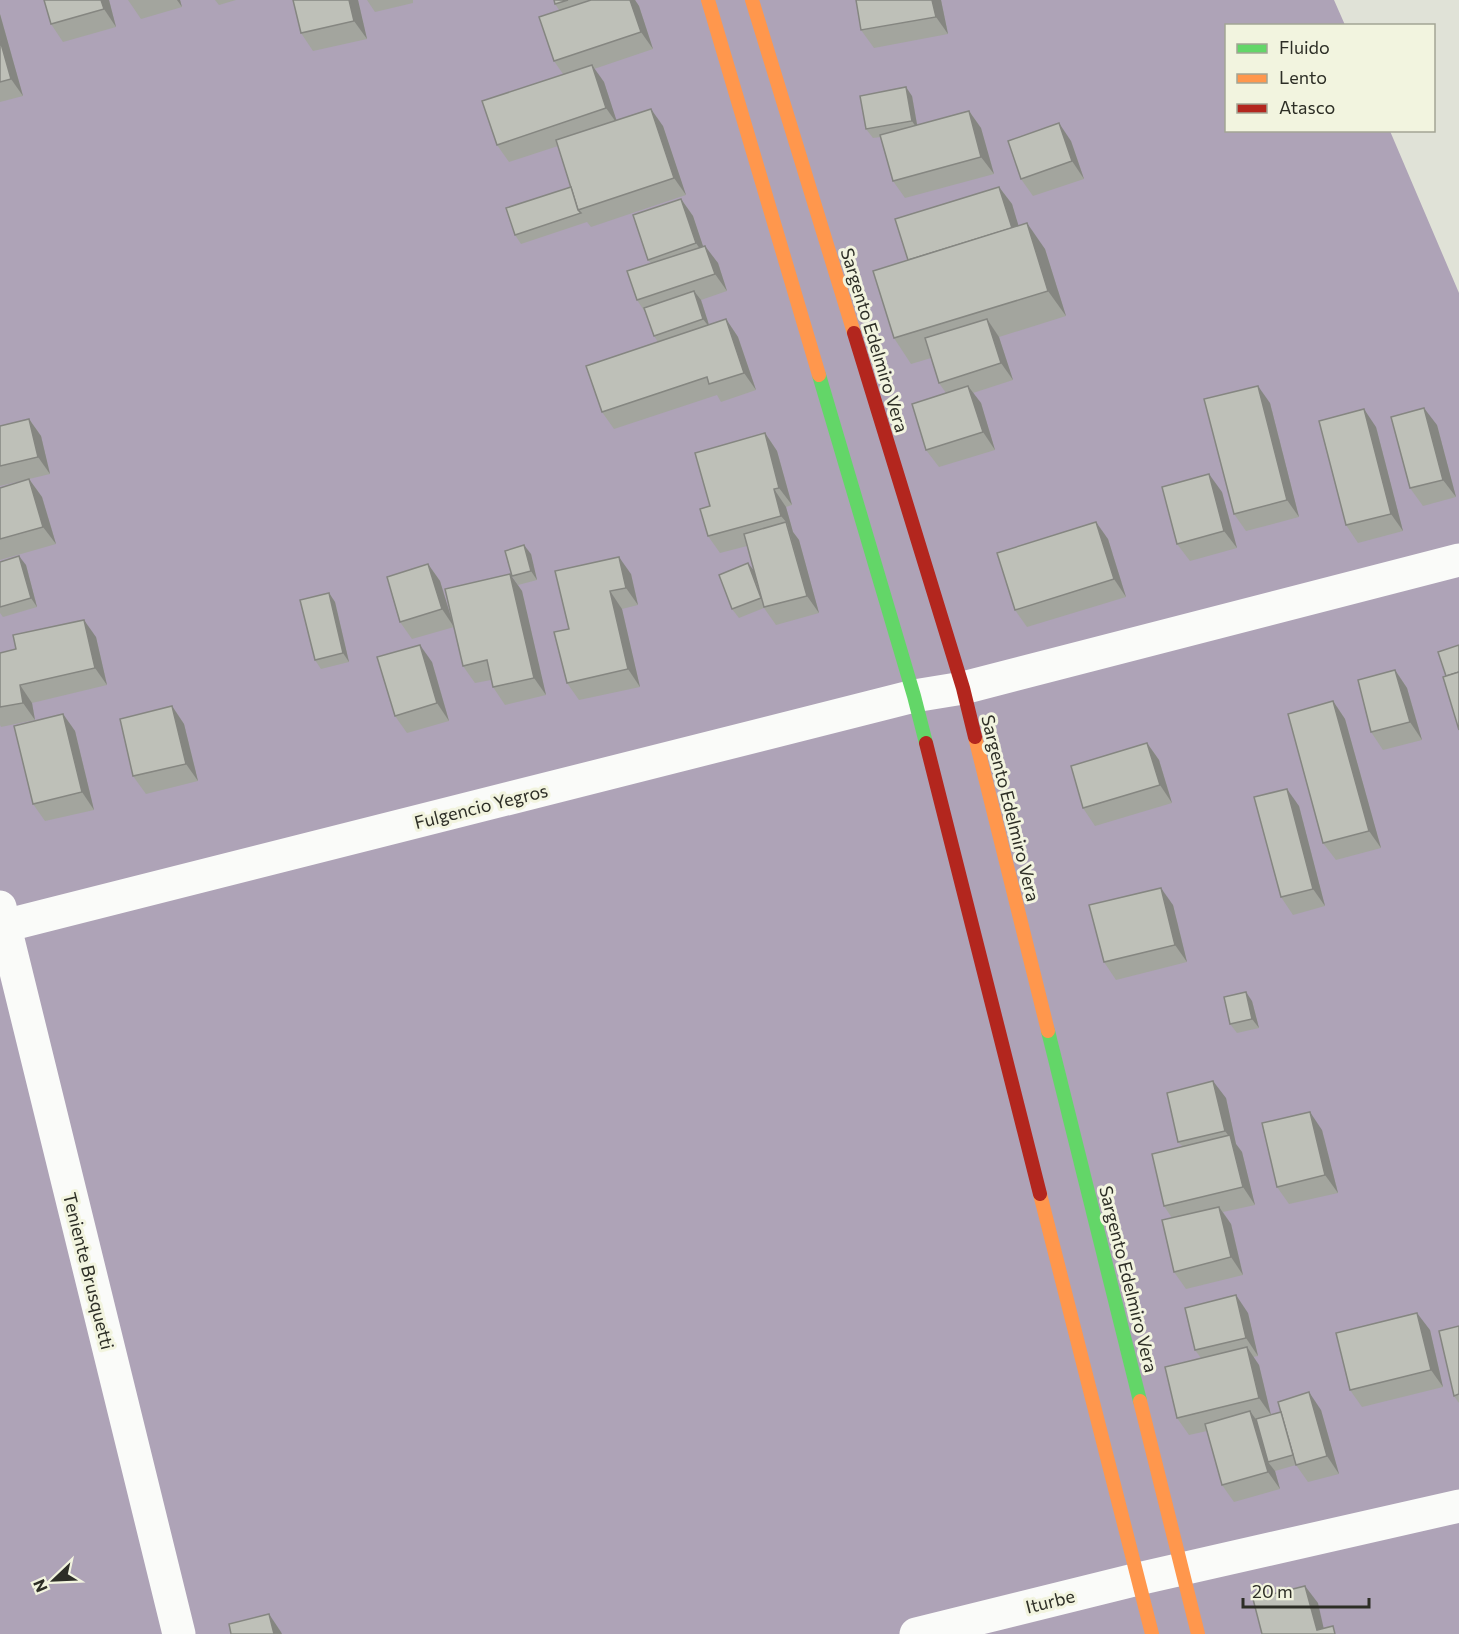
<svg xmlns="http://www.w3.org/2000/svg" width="1459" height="1634" font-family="Commissioner,sans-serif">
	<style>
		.water { fill: #aea3b7 }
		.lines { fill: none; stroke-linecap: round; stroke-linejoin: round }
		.street { stroke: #fafbf9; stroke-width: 33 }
		.fast { stroke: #63d668; stroke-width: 14 }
		.slow { stroke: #ff974d; stroke-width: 14 }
		.jam { stroke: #b3261e; stroke-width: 14 }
		.wall { fill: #a3a59e }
		.shaded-wall { fill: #858681 }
		.building { fill: #bec0b8; stroke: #858681; stroke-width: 1.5 }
		.labels { text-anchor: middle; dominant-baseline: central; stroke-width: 6; stroke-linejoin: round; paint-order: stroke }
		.street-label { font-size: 18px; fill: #2d2e26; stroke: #f2f4df }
	</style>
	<rect width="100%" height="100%" fill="#e0e2d7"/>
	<polygon class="water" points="0,0 1334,0 1345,25 1226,26 1226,130 1390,131 1459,293 1459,1634 0,1634"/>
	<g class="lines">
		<g class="street">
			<polyline points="0,907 179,1634"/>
			<polyline points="0,927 914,696 963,688 1459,560"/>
			<polyline points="916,1634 1138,1579 1459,1506"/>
		</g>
		<g class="fast">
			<polyline points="819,375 914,696 926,743"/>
			<polyline points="1048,1031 1140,1401"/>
		</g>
		<g class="slow">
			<polyline points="708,0 819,375"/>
			<polyline points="752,0 854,333"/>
			<polyline points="975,737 1048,1031"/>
			<polyline points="1040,1194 1152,1634"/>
			<polyline points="1140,1401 1198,1634"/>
		</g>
		<g class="jam">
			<polyline points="854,333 963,688 975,737"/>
			<polyline points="926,743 1040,1194"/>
		</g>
	</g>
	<g class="wall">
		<polygon points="44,0 109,0 116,27 63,42 51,24"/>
		<polygon points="128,0 180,0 182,7 141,19"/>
		<polygon points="215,0 236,0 219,5"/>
		<polygon points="293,0 358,0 367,39 313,51 301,33"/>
		<polygon points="367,0 413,0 413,3 375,12"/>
		<polygon points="554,0 635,0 639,6 653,49 594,69 604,82 616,120 663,126 686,195 591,227 587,222 521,244 515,235 571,187 558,146 509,162 497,145 563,74 554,61 559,10 555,4"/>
		<polygon points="856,0 941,0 948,34 874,48 861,30"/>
		<polygon points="0,14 23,96 0,102"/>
		<polygon points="912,96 917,125 969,111 981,128 994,174 905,198 893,181 881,137 873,138 866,129"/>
		<polygon points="1071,141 1084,179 1033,196 1021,179"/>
		<polygon points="999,187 1012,204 1018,226 1045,249 1066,316 999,337 1013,380 973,393 981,403 995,450 939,467 926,450 946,393 939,383 931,358 911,364 894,338 908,260"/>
		<polygon points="681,199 693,216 703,246 718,263 727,291 701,300 709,325 726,319 738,337 756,390 721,402 717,395 614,429 602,412 658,342 654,336 647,315 637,300 651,263 648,260"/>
		<polygon points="1270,403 1299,517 1246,531 1234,514"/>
		<polygon points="29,419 41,436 50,474 0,486 0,426"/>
		<polygon points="1437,425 1456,497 1423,506 1410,488"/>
		<polygon points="1376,427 1403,531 1358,543 1346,525"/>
		<polygon points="765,433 777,451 792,505 786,507 793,532 799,540 819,613 776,625 764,608 739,618 732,609 748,563 754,572 747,546 720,553 708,536 710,506"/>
		<polygon points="29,479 42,497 56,544 0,560 0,488"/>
		<polygon points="1222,492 1237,548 1190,561 1177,544"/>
		<polygon points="1108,539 1126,597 1027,627 1015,610"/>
		<polygon points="531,554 537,580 518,585 512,576"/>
		<polygon points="0,562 26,565 37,607 3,617 0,613"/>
		<polygon points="428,564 440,581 452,620 510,574 522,591 546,695 505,705 493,687 491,680 475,683 463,666 454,627 412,639 400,622"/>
		<polygon points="555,571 631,574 638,605 622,609 640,687 579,700 567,683 569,629"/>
		<polygon points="329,593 335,602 349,662 321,669 315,660"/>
		<polygon points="96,637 107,685 32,703 35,720 1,727 0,725 0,653"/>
		<polygon points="432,662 449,721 407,733 395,716"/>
		<polygon points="1395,670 1407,688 1422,740 1383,750 1371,732"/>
		<polygon points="1333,701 1345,719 1381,848 1336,860 1323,843"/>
		<polygon points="172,706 184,724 198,781 146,794 133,776"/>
		<polygon points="63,714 75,731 94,810 45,821 33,804"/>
		<polygon points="1147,743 1159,760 1172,803 1095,826 1083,808"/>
		<polygon points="1299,806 1325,906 1293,915 1281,897"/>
		<polygon points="1173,905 1187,962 1116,980 1104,962"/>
		<polygon points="1252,1001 1259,1028 1237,1033 1230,1024"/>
		<polygon points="1226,1098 1236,1144 1242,1152 1255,1205 1223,1212 1231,1224 1243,1275 1186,1289 1174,1272 1172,1218 1164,1206 1182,1146 1178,1142"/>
		<polygon points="1322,1130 1338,1193 1289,1204 1277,1187"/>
		<polygon points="1248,1313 1258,1356 1253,1357 1259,1365 1271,1415 1321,1410 1339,1474 1308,1482 1296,1465 1275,1471 1280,1489 1234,1502 1222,1485 1207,1431 1189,1435 1177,1418 1201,1358 1195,1350"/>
		<polygon points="1459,1326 1459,1403 1454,1396"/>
		<polygon points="1430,1330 1443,1387 1362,1407 1350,1390"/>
	</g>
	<g class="shaded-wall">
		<polygon points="101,0 109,0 116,27 104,9"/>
		<polygon points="177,0 180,0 182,7"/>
		<polygon points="349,0 358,0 367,39 354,21"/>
		<polygon points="630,0 635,0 639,6 653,49 641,32"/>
		<polygon points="932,0 941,0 948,34 936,17"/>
		<polygon points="0,14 23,96 11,79 0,40"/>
		<polygon points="592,65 604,82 618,125 606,108"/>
		<polygon points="906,87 912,96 918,130 912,121"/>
		<polygon points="651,109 663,126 686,195 674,178"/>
		<polygon points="969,111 981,128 994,174 981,157"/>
		<polygon points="1059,123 1071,141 1084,179 1072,161"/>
		<polygon points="999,187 1012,204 1027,254 1015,237"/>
		<polygon points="681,199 693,216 708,261 696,243"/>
		<polygon points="1027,223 1045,249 1066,316 1048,291"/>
		<polygon points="705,246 718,263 727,291 715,274"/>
		<polygon points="694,291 701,300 710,328 703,319"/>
		<polygon points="726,319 738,337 756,390 744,373"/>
		<polygon points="987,319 999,337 1013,380 1001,363"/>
		<polygon points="968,386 981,403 995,450 983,432"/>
		<polygon points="1258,386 1270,403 1299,517 1287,500"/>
		<polygon points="1424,408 1437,425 1456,497 1443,480"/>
		<polygon points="1364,409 1376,427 1403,531 1391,514"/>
		<polygon points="29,419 41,436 50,474 38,457"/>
		<polygon points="765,433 777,451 792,505 779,488"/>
		<polygon points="1209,474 1222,492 1237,548 1224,531"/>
		<polygon points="29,479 42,497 56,544 43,527"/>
		<polygon points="774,489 786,507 793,532 799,540 819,613 807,596 787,523 781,516"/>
		<polygon points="1096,522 1108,539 1126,597 1114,579"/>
		<polygon points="524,545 531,554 537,580 531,571"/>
		<polygon points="19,556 26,565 37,607 31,598"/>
		<polygon points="619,557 631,574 638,605 626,588"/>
		<polygon points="748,563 755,572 762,597"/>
		<polygon points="428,564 440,581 454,627 442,609"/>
		<polygon points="510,574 522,591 546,695 534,678"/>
		<polygon points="610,591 622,609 640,687 628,669"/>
		<polygon points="329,593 335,602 349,662 343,653"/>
		<polygon points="84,620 96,637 107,685 95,668"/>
		<polygon points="420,645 432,662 449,721 437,703"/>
		<polygon points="1395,670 1407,688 1422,740 1410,722"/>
		<polygon points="20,685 32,703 35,720 23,703"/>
		<polygon points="1333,701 1345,719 1381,848 1369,831"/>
		<polygon points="172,706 184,724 198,781 186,764"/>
		<polygon points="63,714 75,731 94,810 82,792"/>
		<polygon points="1147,743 1159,760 1172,803 1160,785"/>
		<polygon points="1287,789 1299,806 1325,906 1313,889"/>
		<polygon points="1161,888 1173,905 1187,962 1175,945"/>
		<polygon points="1246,992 1252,1001 1259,1028 1252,1019"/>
		<polygon points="1213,1081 1226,1098 1236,1144 1242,1152 1255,1205 1243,1187 1231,1139 1225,1131"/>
		<polygon points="1310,1112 1322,1130 1338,1193 1325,1175"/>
		<polygon points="1219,1207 1231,1224 1243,1275 1231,1257"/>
		<polygon points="1236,1295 1248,1313 1258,1356 1246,1338"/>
		<polygon points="1417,1313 1430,1330 1443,1387 1431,1370"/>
		<polygon points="1247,1347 1259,1365 1271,1415 1259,1398"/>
		<polygon points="1309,1392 1321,1410 1339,1474 1327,1456"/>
		<polygon points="1250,1411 1262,1428 1268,1462 1275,1471 1280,1489 1268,1472"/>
		<polygon points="1305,1586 1318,1603 1325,1634 1317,1630"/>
		<polygon points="269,1614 281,1632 282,1634 274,1634"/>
	</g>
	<g class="building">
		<polygon points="44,0 101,0 104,9 51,24"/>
		<polygon points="293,0 349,0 354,21 301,33"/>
		<polygon points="554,0 568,0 555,4"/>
		<polygon points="591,0 630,0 641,32 554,61 539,17"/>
		<polygon points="856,0 932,0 936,17 861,30"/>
		<polygon points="0,40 11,79 0,82"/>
		<polygon points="592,65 606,108 497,145 482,101"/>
		<polygon points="906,87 912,121 866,129 860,96"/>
		<polygon points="651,109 674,178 578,210 556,140"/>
		<polygon points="969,111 981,157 893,181 880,135"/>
		<polygon points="1059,123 1072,161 1021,179 1008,141"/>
		<polygon points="571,187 578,210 581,213 515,235 506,208"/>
		<polygon points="999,187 1012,228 908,260 895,219"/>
		<polygon points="681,199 696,243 648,260 633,215"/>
		<polygon points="1027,223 1048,291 894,338 873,271"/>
		<polygon points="705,246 715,274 637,300 627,271"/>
		<polygon points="694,291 703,319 654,336 644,308"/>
		<polygon points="726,319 744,373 709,384 707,377 602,412 586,366"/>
		<polygon points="987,319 1001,363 939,383 925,338"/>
		<polygon points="968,386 983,432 926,450 912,404"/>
		<polygon points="1258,386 1287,500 1234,514 1204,399"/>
		<polygon points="1424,408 1443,480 1410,488 1391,417"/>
		<polygon points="1364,409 1391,514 1346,525 1319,421"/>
		<polygon points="29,419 38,457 0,466 0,426"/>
		<polygon points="765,433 779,488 774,489 781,516 708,536 700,509 710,506 695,453"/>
		<polygon points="1209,474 1224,531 1177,544 1162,487"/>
		<polygon points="29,479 43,527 0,539 0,488"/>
		<polygon points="786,522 807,596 764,607 744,534"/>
		<polygon points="1096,522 1114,579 1015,610 997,553"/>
		<polygon points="524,545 531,571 512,576 505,551"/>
		<polygon points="19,556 31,598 0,607 0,562"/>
		<polygon points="619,557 626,588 610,591 628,669 567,683 554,632 569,629 555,571"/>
		<polygon points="748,563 761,598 732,609 719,575"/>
		<polygon points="428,564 442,609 400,622 387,577"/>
		<polygon points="510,574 534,678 493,687 487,660 463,666 445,589"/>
		<polygon points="329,593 343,653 315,660 300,600"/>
		<polygon points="84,620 95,668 20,685 23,703 0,707 0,653 16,649 13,635"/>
		<polygon points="420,645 437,703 395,716 377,657"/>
		<polygon points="1459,645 1459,672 1446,676 1438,652"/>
		<polygon points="1395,670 1410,722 1371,732 1358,680"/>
		<polygon points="1459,672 1459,730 1443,677"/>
		<polygon points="1333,701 1369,831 1323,843 1288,714"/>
		<polygon points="172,706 186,764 133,776 120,719"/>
		<polygon points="63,714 82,792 33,804 14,726"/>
		<polygon points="1147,743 1160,785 1083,808 1071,766"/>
		<polygon points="1287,789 1313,889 1281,897 1254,797"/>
		<polygon points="1161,888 1175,945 1104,962 1089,905"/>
		<polygon points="1246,992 1252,1019 1230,1024 1224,997"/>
		<polygon points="1213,1081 1225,1131 1178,1142 1167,1093"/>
		<polygon points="1310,1112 1325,1175 1277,1187 1262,1123"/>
		<polygon points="1230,1135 1243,1187 1164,1206 1152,1154"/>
		<polygon points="1219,1207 1231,1257 1174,1272 1162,1220"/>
		<polygon points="1236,1295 1246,1338 1195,1350 1185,1308"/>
		<polygon points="1417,1313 1431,1370 1350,1390 1336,1333"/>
		<polygon points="1459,1326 1459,1394 1454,1396 1439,1331"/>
		<polygon points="1247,1347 1259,1398 1177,1418 1165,1367"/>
		<polygon points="1309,1392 1327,1456 1296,1465 1278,1402"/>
		<polygon points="1250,1411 1268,1472 1222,1485 1205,1424"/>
		<polygon points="1281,1412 1293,1455 1268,1462 1256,1419"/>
		<polygon points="1305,1586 1317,1630 1333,1626 1335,1634 1262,1634 1253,1599"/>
		<polygon points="269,1614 274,1634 231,1634 229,1624"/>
	</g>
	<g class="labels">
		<g class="street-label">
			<text transform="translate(875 340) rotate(73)">Sargento Edelmiro Vera</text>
			<text transform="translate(481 806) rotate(-14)">Fulgencio Yegros</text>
			<text transform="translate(1011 808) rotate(76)">Sargento Edelmiro Vera</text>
			<text transform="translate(89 1271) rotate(76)">Teniente Brusquetti</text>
			<text transform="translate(1129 1279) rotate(76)">Sargento Edelmiro Vera</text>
			<text transform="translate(1050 1601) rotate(-14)">Iturbe</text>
		</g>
	</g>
	<rect x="1225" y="24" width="210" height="108" fill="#f2f4df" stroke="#a3a595" stroke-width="1.5"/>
	<rect x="1237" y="44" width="30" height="9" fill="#63d668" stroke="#a3a595" stroke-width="1.5"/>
	<text x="1279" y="54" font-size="18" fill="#2d2e26">Fluido</text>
	<rect x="1237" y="74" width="30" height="9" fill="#ff974d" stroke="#a3a595" stroke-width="1.5"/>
	<text x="1279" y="84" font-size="18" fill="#2d2e26">Lento</text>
	<rect x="1237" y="104" width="30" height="9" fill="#b3261e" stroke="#a3a595" stroke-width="1.5"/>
	<text x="1279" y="114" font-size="18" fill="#2d2e26">Atasco</text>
	<g transform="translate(54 1580) rotate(247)" stroke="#f2f4df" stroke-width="4.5" paint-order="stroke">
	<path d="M0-4.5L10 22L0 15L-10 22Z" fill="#2d2e26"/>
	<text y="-9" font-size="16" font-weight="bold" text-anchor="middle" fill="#2d2e26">N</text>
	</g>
	<path d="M1243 1598v9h126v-9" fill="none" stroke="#2d2e26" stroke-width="3"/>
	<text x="1252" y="1598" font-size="18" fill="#2d2e26" stroke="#f2f4df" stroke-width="4.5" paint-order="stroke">20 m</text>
</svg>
